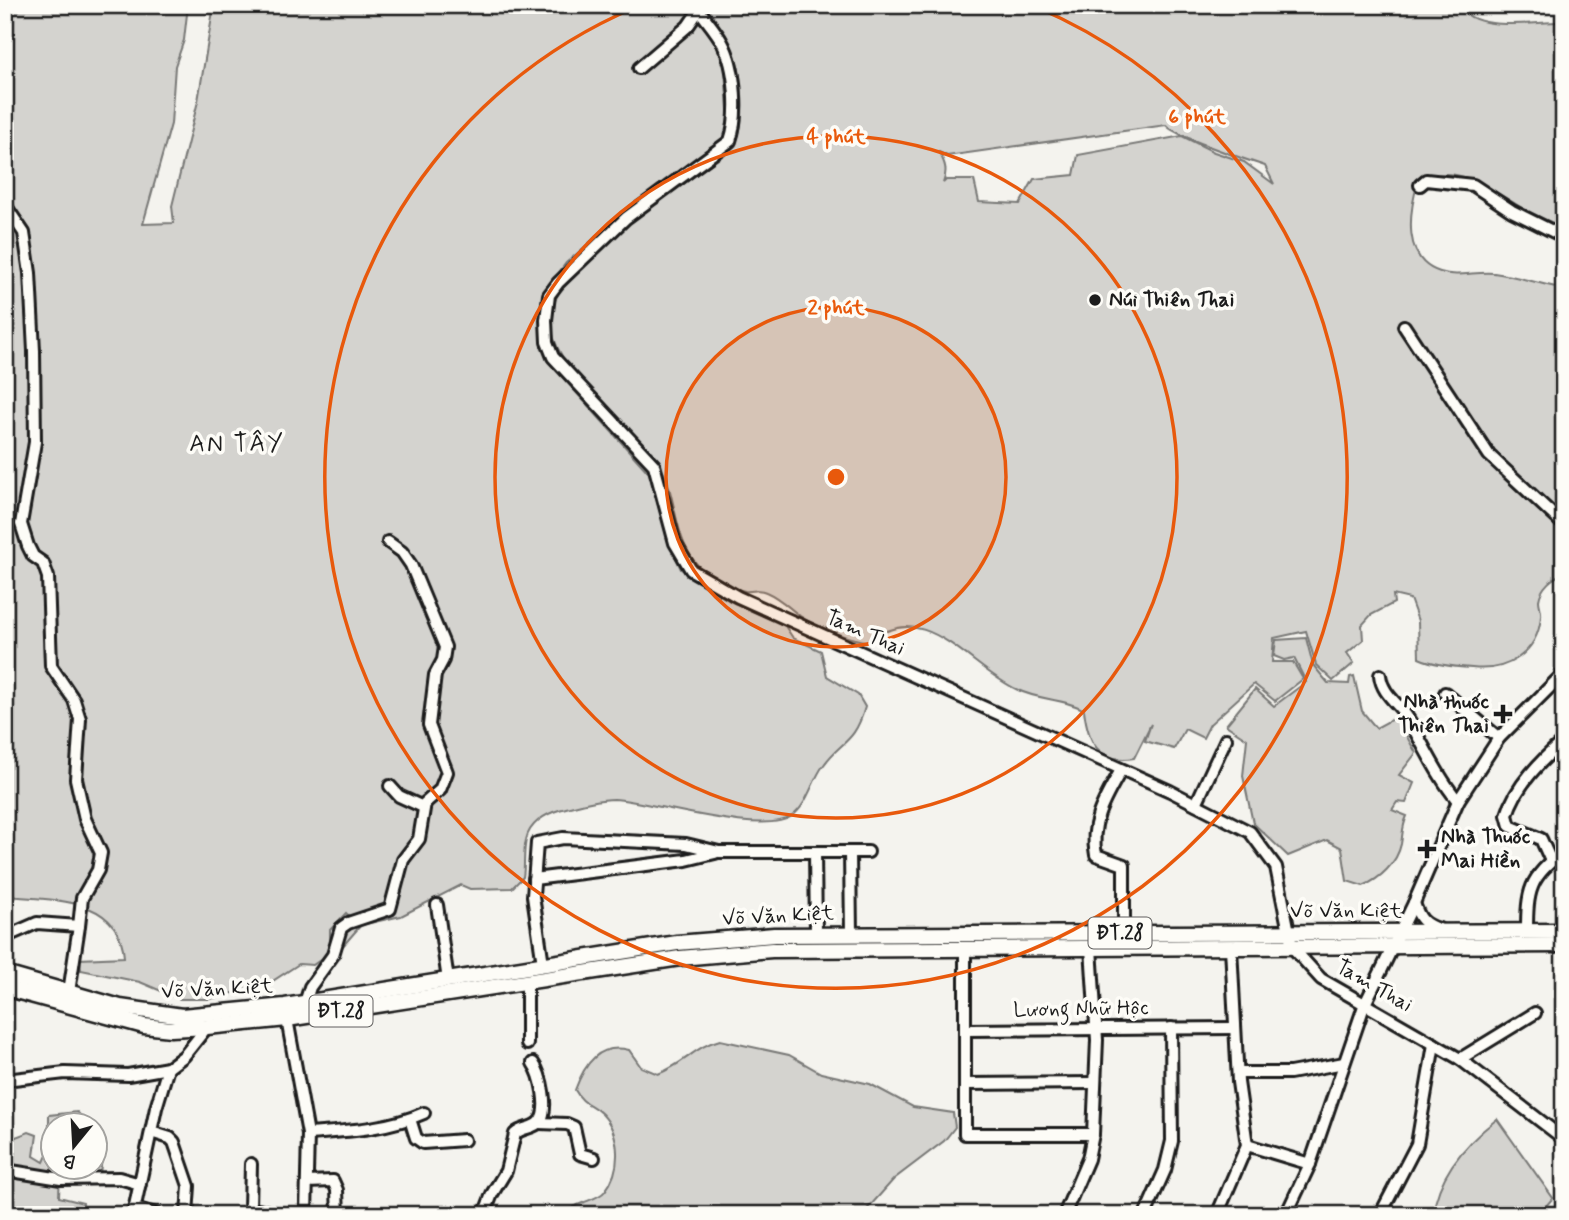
<svg xmlns="http://www.w3.org/2000/svg" width="1569" height="1220" font-family="Mynerve,sans-serif">
	<style>
		.green { fill: #d4d3cf; stroke: #787876; stroke-width: 2; fill-rule: evenodd }
		.lines { fill: none; stroke-linecap: round; stroke-linejoin: round }
		.minor-casing { stroke: #1c1c1c; stroke-width: 16 }
		.major-casing { stroke: #1c1c1c; stroke-width: 19 }
		.minor { stroke: #fdfcf7; stroke-width: 10 }
		.major { stroke: #fdfcf7; stroke-width: 14 }
		.ring { fill: none; stroke: #e8590c; stroke-width: 3.5 }
		.poi-dot { fill: #1c1c1c; stroke: #fdfcf7; stroke-width: 2.5 }
		.labels { text-anchor: middle; dominant-baseline: central; stroke-width: 7; stroke-linejoin: round; paint-order: stroke }
		.shield { fill: #fdfcf7; stroke: #605f5e; stroke-width: 2 }
		.shield-label { font-size: 19px; font-weight: bold; fill: #1c1c1c }
		.poi-label { font-size: 21px; font-weight: bold; fill: #1c1c1c; stroke: #fdfcf7; text-anchor: start }
		.street-label { font-size: 21px; fill: #1c1c1c; stroke: #fdfcf7 }
		.quarter-label { font-size: 24px; letter-spacing: 2px; fill: #1c1c1c; stroke: #fdfcf7 }
		.centre { fill: #e8590c; stroke: #fdfcf7; stroke-width: 3.5 }
		.ring-label { font-size: 21px; text-anchor: middle; font-weight: bold; fill: #e8590c; stroke: #fdfcf7; stroke-width: 7; stroke-linejoin: round; paint-order: stroke }
	</style>
	<rect width="100%" height="100%" fill="#f4f3ee"/>
	<filter id="ink" filterUnits="userSpaceOnUse"><feTurbulence type="fractalNoise" baseFrequency=".0143" numOctaves="2"/><feDisplacementMap in="SourceGraphic" scale="14" xChannelSelector="R" yChannelSelector="G"/><feConvolveMatrix kernelMatrix="1 2 1 2 8 2 1 2 1" color-interpolation-filters="sRGB"/></filter>
	<g filter="url(#ink)">
		<g class="green">
			<path d="M5,5H16L19,11V5H188L184,40L175,66L171,124L143,224L174,223L172,206L198,101L214,5H690L724,56L729,123L726,137L637,203L566,263L545,291L540,332L544,352L553,367L649,473L668,541L681,569L730,601L785,626L793,638L821,651L827,676L858,695L865,707C854,745 841,740 823,766C812,781 807,806 792,816C763,837 650,801 614,799C597,799 576,805 559,810C545,814 529,824 526,840C523,852 525,865 523,877L512,888L470,889L461,885L401,916L361,925L342,947L341,937L352,919L346,913L330,930V953L313,965L299,964L268,984L210,999H180L140,982L81,970L80,959L124,957C120,896 51,900 5,896Z"/>
			<path d="M703,5H1458C1475,34 1534,21 1564,22V228C1549,221 1533,214 1519,206C1488,188 1454,160 1418,182C1409,212 1402,260 1440,272C1458,278 1476,271 1494,273C1517,276 1541,284 1564,289V573C1553,577 1541,587 1539,600C1539,605 1542,611 1541,616C1538,654 1506,672 1472,668C1455,667 1435,665 1419,658L1418,621L1410,599L1393,595L1394,603L1371,615L1362,625L1363,640L1347,653L1354,663L1333,681L1316,665L1306,631L1274,638L1272,662H1293L1303,679L1275,701L1254,684L1210,724L1203,738L1185,729L1174,749L1145,741L1151,724L1134,758C1097,764 1088,741 1084,710C1067,699 1038,700 1018,690C969,668 924,596 870,642C848,639 819,629 800,616C788,607 780,598 766,592C758,588 753,592 745,591C734,589 715,579 706,573C670,545 680,496 658,462C628,416 519,355 560,291L624,226L732,149C749,125 743,67 729,42C722,29 711,18 703,5ZM1166,125C1176,137 1247,160 1265,166L1274,184L1244,162L1214,152L1182,136L1078,155L1074,175L1034,179L1020,204L979,202L974,180H946L943,183C948,170 945,163 939,152L947,156Z"/>
			<path d="M1306,638L1313,665L1328,683L1349,684L1350,677L1354,676L1362,711L1376,728L1396,717L1416,753L1399,775L1414,783L1406,803L1397,802L1392,810L1407,816C1402,827 1403,833 1401,844C1397,863 1380,879 1363,886L1347,881L1342,848L1327,840L1288,856L1253,823L1243,776L1247,739L1226,725L1255,689L1274,706L1306,682L1294,658L1284,660L1274,656L1276,640Z"/>
			<path d="M720,1040L789,1055L821,1073L870,1084L913,1107L953,1113L955,1127L944,1141L894,1179L862,1215H564C575,1201 598,1201 605,1191C622,1170 621,1134 602,1114C591,1103 584,1106 575,1090C585,1063 599,1043 629,1050L641,1067L658,1074C684,1064 696,1046 720,1040Z"/>
			<polygon points="77,1112 90,1125 52,1126 52,1168 94,1168 95,1130 104,1140 100,1174 60,1172 59,1197 83,1203 82,1215 5,1215 5,1141 29,1132 37,1135 34,1156 44,1162 49,1151 49,1115"/>
			<path d="M1497,1119L1553,1198L1538,1215H1433C1438,1175 1466,1143 1497,1119Z"/>
		</g>
		<g class="lines">
			<defs>
				<g id="minor">
					<path d="M696,5C704,18 715,29 722,42C736,67 739,115 730,141L626,218L558,283L549,295L546,320L547,342L553,357L654,465L675,543L691,570L738,597L1170,791L1250,832L1276,867L1292,947L1321,979L1460,1059L1564,1139"/>
					<polyline points="639,68 688,26 699,10"/>
					<polyline points="1420,185 1426,180 1473,185 1512,211 1564,237"/>
					<polyline points="5,205 24,233 30,273 34,351 35,442 21,524 28,546 33,556 43,563 48,577 51,666 74,700 80,719 76,779 85,819 101,853 98,870 82,898 79,926 37,923 5,937"/>
					<polyline points="1404,326 1489,455 1564,525"/>
					<path d="M1380,675C1382,695 1400,704 1409,720C1425,748 1438,777 1458,801"/>
					<polyline points="1445,693 1499,738"/>
					<path d="M1121,770C1106,797 1089,822 1096,855L1124,865V933"/>
					<polyline points="390,786 399,796 423,807"/>
					<polyline points="1196,804 1226,739"/>
					<polyline points="815,852 816,934"/>
					<polyline points="850,852 851,934"/>
					<path d="M1551,861L1541,839L1510,826L1507,815C1515,786 1542,760 1564,740"/>
					<polyline points="534,879 686,860 715,853"/>
					<path d="M1414,903C1419,918 1423,924 1439,929"/>
					<polyline points="437,905 448,980"/>
					<path d="M1527,931C1527,892 1529,876 1564,852"/>
					<polyline points="965,948 965,1134 1093,1134"/>
					<polyline points="543,964 533,896 537,843 563,838 686,844 719,852 868,852"/>
					<polyline points="527,982 527,1044"/>
					<polyline points="69,992 79,926"/>
					<polyline points="305,1003 310,987 333,955 341,928 348,923 390,909 403,860 419,839 425,803 440,790 447,772 429,725 435,675 443,660 445,647 411,565 402,552 388,542"/>
					<polyline points="287,1019 308,1134 306,1215"/>
					<polyline points="966,1030 1234,1028"/>
					<polyline points="1460,1059 1535,1013"/>
					<polyline points="1238,1073 1290,1073 1344,1063"/>
					<polyline points="5,1080 65,1073 128,1075 168,1068"/>
					<polyline points="966,1084 1095,1083"/>
					<polyline points="410,1119 416,1138 423,1143 464,1140"/>
					<polyline points="539,1123 567,1124 574,1127 580,1154 594,1158"/>
					<polyline points="151,1132 170,1138 174,1142 189,1186 187,1215"/>
					<path d="M308,1134C348,1131 388,1129 424,1113"/>
					<polyline points="1247,1145 1310,1164"/>
					<polyline points="5,1170 61,1179 119,1178 140,1184"/>
					<polyline points="307,1182 333,1181 337,1190 338,1215"/>
					<polyline points="134,1208 159,1215"/>
					<polyline points="250,1209 251,1164"/>
					<polyline points="133,1215 156,1108 168,1068 184,1056 207,1027"/>
					<polyline points="248,1215 250,1209 287,1215"/>
					<path d="M484,1215L492,1194L506,1171L515,1134C522,1127 533,1129 539,1122C550,1110 541,1074 533,1063"/>
					<polyline points="1064,1215 1088,1159 1093,1134 1097,1040 1091,948"/>
					<polyline points="1145,1215 1165,1170 1172,1141 1171,1028"/>
					<polyline points="1217,1215 1247,1145 1238,1082 1231,947"/>
					<polyline points="1286,1215 1310,1164 1364,1006 1414,903 1458,801 1499,738 1564,673"/>
					<polyline points="1380,1215 1417,1144 1434,1044"/>
				</g>
				<g id="major">
					<polyline points="5,974 120,1007 182,1016 285,1006 677,943 774,935 1564,931"/>
					<polyline points="5,988 144,1026 171,1029 207,1027 287,1019 680,958 772,950 1564,945"/>
				</g>
			</defs>
			<use href="#minor" class="minor-casing"/>
			<use href="#major" class="major-casing"/>
			<use href="#minor" class="minor"/>
			<use href="#major" class="major"/>
		</g>
	</g>
	<circle cx="836" cy="477" r="170" fill="#e8590c" fill-opacity=".12"/>
	<g class="ring">
		<circle cx="836" cy="477" r="170"/>
		<circle cx="836" cy="477" r="341"/>
		<path d="M1036 7A511 511 0 1 1 636 7"/>
	</g>
	<g class="poi-dot">
		<circle cx="1095" cy="300" r="7"/>
		<path d="M1499.5 703.5h7v7h7v7h-7v7h-7v-7h-7v-7h7z"/>
		<path d="M1423.5 838.5h7v7h7v7h-7v7h-7v-7h-7v-7h7z"/>
	</g>
	<g class="labels">
		<g class="shield">
			<rect x="1088.5" y="917.5" width="63" height="31" rx="5"/>
			<rect x="309.5" y="995.5" width="63" height="31" rx="5"/>
		</g>
		<g class="shield-label">
			<text x="1120" y="933">ĐT.28</text>
			<text x="341" y="1011">ĐT.28</text>
		</g>
		<g class="poi-label">
			<text x="1109" y="300">Núi Thiên Thai</text>
			<text x="1489" y="702" text-anchor="end">Nhà thuốc<tspan x="1489" dy="24">Thiên Thai</tspan></text>
			<text x="1441" y="837">Nhà Thuốc<tspan x="1441" dy="24">Mai Hiền</tspan></text>
		</g>
		<g class="street-label">
			<text transform="translate(865 633) rotate(24)">Tam Thai</text>
			<text x="1346" y="911">Võ Văn Kiệt</text>
			<text transform="translate(778 916) rotate(-3)">Võ Văn Kiệt</text>
			<text transform="translate(1374 986) rotate(30)">Tam Thai</text>
			<text transform="translate(217 989) rotate(-3)">Võ Văn Kiệt</text>
			<text transform="translate(1081 1009) rotate(-1)">Lương Nhữ Hộc</text>
		</g>
		<g class="quarter-label">
			<text x="237" y="444">AN TÂY</text>
		</g>
	</g>
	<circle cx="836" cy="477" r="10" class="centre"/>
	<g class="ring-label">
		<text x="1197" y="123">6 phút</text>
		<text x="836" y="143">4 phút</text>
		<text x="836" y="314">2 phút</text>
	</g>
	<rect width="1569" height="1220" fill="none" stroke="#fdfcf7" stroke-width="28"/>
	<rect x="14" y="14" width="1541" height="1192" fill="none" stroke="#1c1c1c" stroke-width="2.5" filter="url(#ink)"/>
	<g transform="translate(74 1146) rotate(198)"><circle r="33" fill="#fdfcf7" stroke="#a3a29f" stroke-width="2"/>
	<path d="M0-5L12 26L0 18L-12 26Z" fill="#1c1c1c"/>
	<text y="-10" font-size="19" font-weight="bold" text-anchor="middle" fill="#1c1c1c">B</text>
	</g>
</svg>
